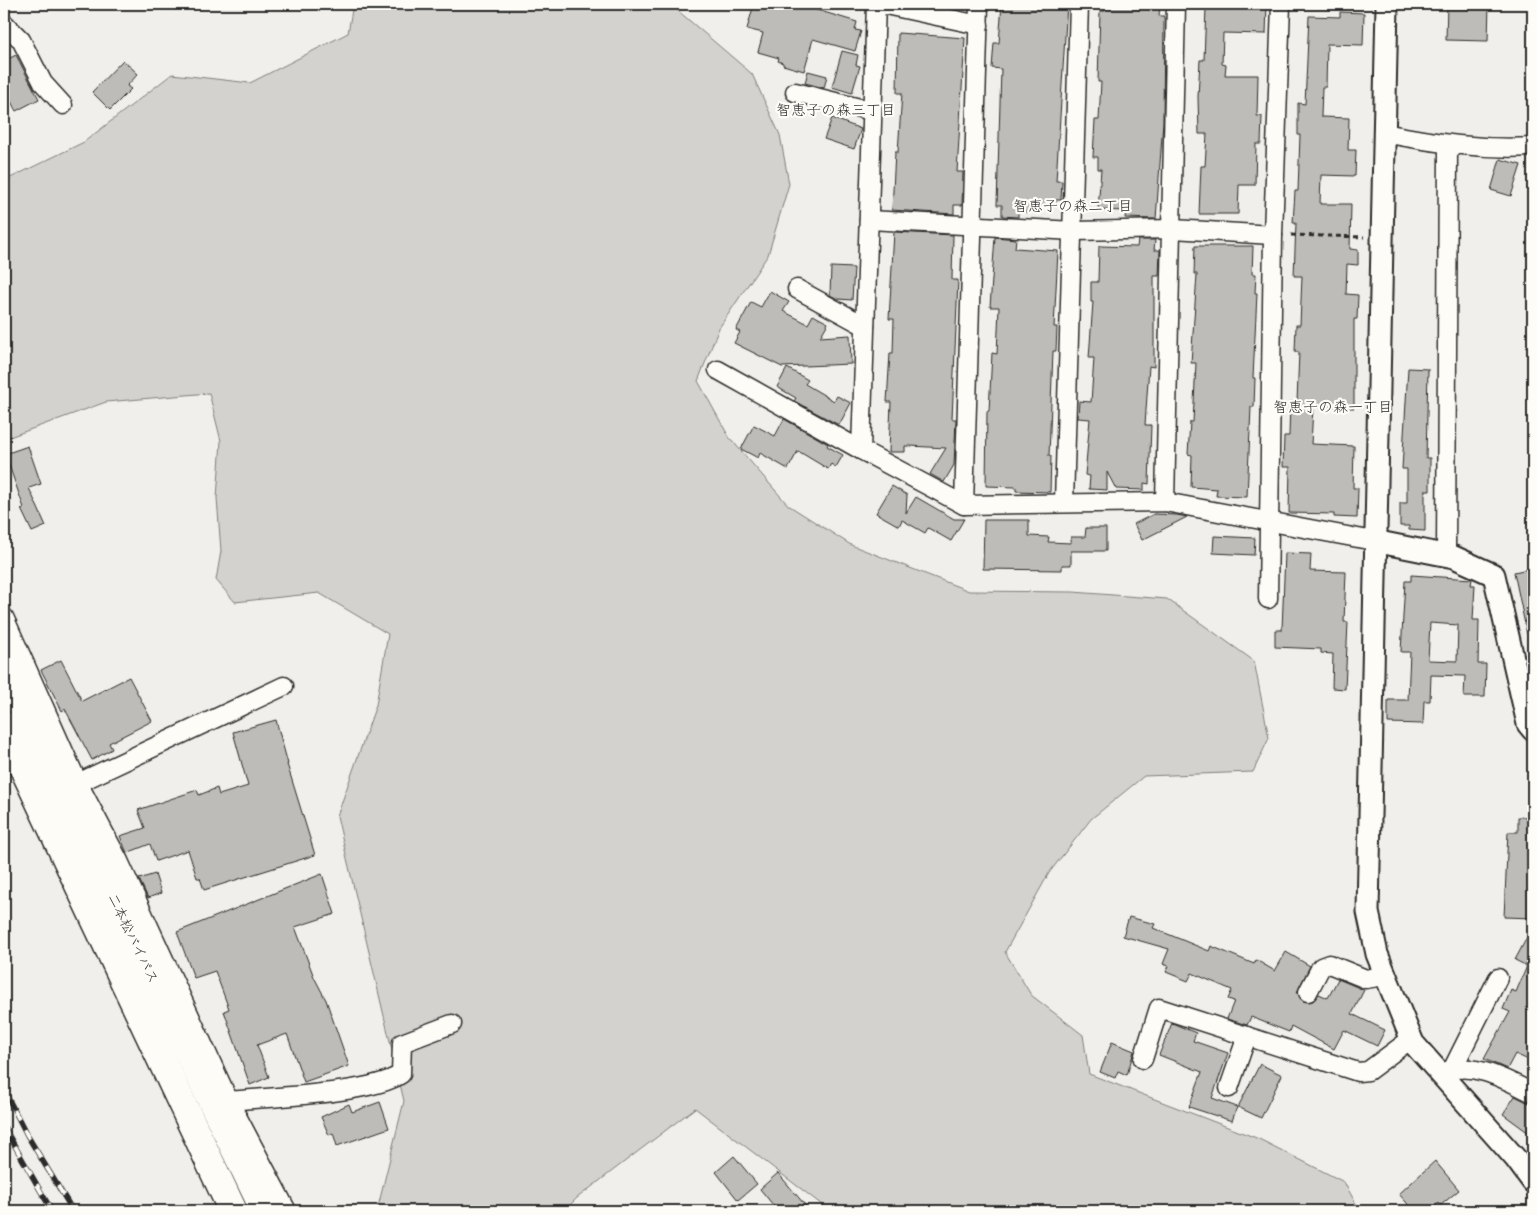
<svg xmlns="http://www.w3.org/2000/svg" width="1537" height="1215" font-family="Mali,'Klee One',sans-serif">
	<style>
		.green { fill: #d3d2cf; stroke: #7f7e7d }
		.building { fill: #bdbcb8; stroke: #2b2b2b; fill-rule: evenodd }
		.lines { fill: none; stroke-linecap: round; stroke-linejoin: round }
		.minor-casing { stroke: #2b2b2b; stroke-width: 21 }
		.tertiary-casing { stroke: #2b2b2b; stroke-width: 25 }
		.trunk-casing { stroke: #2b2b2b; stroke-width: 31 }
		.path { stroke: #2b2b2b; stroke-width: 3; stroke-dasharray: 5 4; stroke-linecap: butt }
		.minor { stroke: #fdfcf7; stroke-width: 18 }
		.tertiary { stroke: #fdfcf7; stroke-width: 21 }
		.trunk { stroke: #fdfcf7; stroke-width: 28 }
		.rail-casing { stroke: #2b2b2b; stroke-width: 5.5 }
		.rail { stroke: #fdfcf7; stroke-width: 4; stroke-dasharray: 11; stroke-linecap: butt }
		.labels { text-anchor: middle; dominant-baseline: central; stroke-width: 4.5; stroke-linejoin: round; paint-order: stroke }
		.street-label { font-size: 14px; fill: #2b2b2b; stroke: #fdfcf7 }
		.neighbourhood-label { font-size: 15px; fill: #2b2b2b; stroke: #fdfcf7 }
	</style>
	<rect width="100%" height="100%" fill="#f0efeb"/>
	<filter id="ink" filterUnits="userSpaceOnUse"><feTurbulence type="fractalNoise" baseFrequency=".02" numOctaves="2"/><feDisplacementMap in="SourceGraphic" scale="10" xChannelSelector="R" yChannelSelector="G"/><feConvolveMatrix kernelMatrix="1 2 1 2 8 2 1 2 1" color-interpolation-filters="sRGB"/></filter>
	<g filter="url(#ink)">
		<polygon class="green" points="353,4 670,4 752,74 780,135 789,184 768,255 719,328 698,381 729,437 788,505 851,545 969,591 1073,592 1167,599 1254,661 1269,738 1253,772 1144,776 1091,819 1049,873 1005,952 1031,995 1083,1035 1089,1074 1259,1139 1344,1182 1360,1211 830,1211 695,1108 577,1198 564,1211 377,1211 404,1101 337,816 376,705 388,634 319,593 235,602 216,580 221,551 217,498 221,441 209,393 106,402 4,439 4,181 84,142 172,74 250,83 348,33"/>
		<g class="building">
			<polygon points="754,4 797,4 857,22 855,30 861,31 855,51 813,39 804,71 783,65 783,63 778,61 779,58 758,52 763,33 747,29"/>
			<polygon points="1002,4 1067,4 1056,181 1062,181 1061,200 1056,200 1056,206 1031,206 1030,212 1018,212 1018,217 1002,216 1002,205 997,205 1001,69 992,68 994,43 999,43"/>
			<polygon points="1105,4 1160,4 1159,16 1164,16 1163,122 1156,219 1125,218 1126,211 1098,210 1101,169 1098,169 1098,157 1093,157 1095,120 1099,120 1101,82 1098,82 1100,11 1105,11"/>
			<polygon points="1208,4 1267,4 1266,34 1223,33 1222,64 1226,65 1225,75 1258,75 1257,116 1262,116 1261,144 1256,144 1255,185 1239,185 1238,214 1199,214 1201,166 1205,166 1207,134 1199,134 1198,97 1200,60 1204,60 1206,7"/>
			<polygon points="1447,4 1489,4 1488,41 1446,40"/>
			<polygon points="1340,12 1364,13 1363,45 1327,44 1326,87 1322,87 1321,117 1349,118 1348,150 1356,150 1355,176 1321,175 1320,204 1351,204 1350,249 1358,250 1358,265 1347,264 1346,294 1358,295 1357,319 1354,319 1354,408 1313,407 1311,444 1354,446 1353,488 1358,488 1357,518 1334,517 1334,514 1289,513 1290,467 1283,467 1284,436 1289,436 1290,402 1297,402 1299,352 1295,352 1296,325 1300,325 1302,276 1294,276 1296,223 1293,223 1295,191 1298,191 1300,135 1298,135 1298,103 1305,104 1309,16 1340,17"/>
			<polygon points="898,33 965,38 957,172 963,172 962,205 954,205 954,214 892,210 895,152 898,152 902,93 897,93"/>
			<polygon points="842,51 858,55 856,65 860,66 852,93 832,87"/>
			<polygon points="16,55 39,99 16,111 4,88 4,61"/>
			<polygon points="123,60 138,74 127,86 131,89 110,110 92,92"/>
			<polygon points="808,71 827,76 824,88 805,83"/>
			<polygon points="832,118 861,129 854,149 824,139"/>
			<polygon points="1500,159 1521,165 1511,196 1491,190"/>
			<polygon points="894,232 953,235 952,280 958,280 952,419 956,419 954,465 944,482 930,474 946,448 910,446 905,446 905,452 889,452 891,402 887,402 890,353 893,353 894,319 889,319"/>
			<polygon points="995,237 1016,239 1015,248 1058,251 1054,327 1057,327 1056,351 1053,351 1049,456 1051,456 1050,492 1016,491 1016,487 986,486 987,411 989,411 992,353 997,354 999,307 990,307"/>
			<polygon points="1138,240 1155,240 1154,250 1160,250 1159,276 1154,276 1154,367 1149,366 1145,425 1151,425 1149,484 1144,483 1144,490 1116,489 1107,472 1107,490 1089,489 1090,476 1085,475 1090,419 1078,418 1079,401 1091,402 1094,358 1089,358 1093,302 1091,302 1091,282 1098,282 1099,246 1137,247"/>
			<polygon points="1195,246 1253,246 1252,274 1256,274 1255,293 1257,293 1253,378 1255,378 1254,407 1251,407 1247,497 1216,496 1217,489 1191,487 1192,455 1188,454 1190,422 1193,422 1196,363 1191,363 1197,274 1194,274"/>
			<polygon points="831,267 854,268 852,300 838,299 830,295"/>
			<polygon points="770,291 789,302 783,311 808,324 813,315 828,323 820,337 850,335 851,364 782,367 734,343 740,332 736,330 751,302 761,307"/>
			<polygon points="787,368 808,380 805,384 834,401 837,396 851,403 839,425 794,401 796,398 777,387"/>
			<polygon points="1408,368 1428,369 1426,458 1430,458 1430,491 1425,491 1425,531 1409,530 1409,526 1400,526 1400,503 1407,503 1407,469 1402,469"/>
			<polygon points="784,419 828,444 827,446 843,455 836,467 831,464 828,469 798,451 788,469 760,453 758,458 741,449 754,425 775,436"/>
			<polygon points="28,446 41,484 29,488 46,526 32,532 21,509 24,508 5,454"/>
			<polygon points="892,486 907,495 906,513 916,497 954,519 964,519 951,541 928,528 925,533 902,520 899,526 876,513"/>
			<polygon points="1154,514 1177,515 1187,517 1142,540 1134,524"/>
			<polygon points="984,520 1029,520 1029,536 1049,537 1048,542 1071,543 1071,537 1085,537 1086,528 1106,528 1106,551 1071,551 1071,565 1062,565 1062,570 983,569"/>
			<polygon points="1214,536 1255,538 1254,555 1213,553"/>
			<polygon points="1285,553 1311,554 1310,571 1346,572 1344,622 1348,622 1345,689 1332,688 1333,654 1321,653 1321,649 1275,647 1275,630 1282,630"/>
			<polygon points="1533,568 1533,634 1527,634 1514,572"/>
			<path d="M1411,575L1472,579L1471,585H1475L1473,620H1479L1478,664H1486L1485,697H1464L1465,676L1431,675L1430,701H1424L1423,724L1388,723V700H1408L1410,652H1401L1405,581H1411ZM1430,623L1458,625L1457,661L1428,660Z"/>
			<polygon points="61,660 82,701 129,677 152,721 109,743 112,749 92,760 65,709 62,711 41,670"/>
			<polygon points="276,720 288,764 287,764 315,855 204,890 200,878 197,878 188,850 156,861 150,844 127,853 120,836 145,828 138,810 197,790 199,795 217,788 219,795 248,786 233,732"/>
			<polygon points="1518,817 1533,817 1533,918 1504,917 1508,832 1518,832"/>
			<polygon points="155,874 161,893 148,898 139,879"/>
			<polygon points="322,874 335,914 295,927 314,977 326,1000 349,1066 304,1082 287,1034 257,1045 269,1077 250,1085 224,1011 229,1009 215,971 194,978 177,932"/>
			<polygon points="1129,917 1155,924 1153,928 1209,951 1211,946 1254,964 1256,960 1275,971 1286,952 1310,966 1297,992 1303,1001 1313,1001 1319,994 1328,998 1338,979 1364,990 1352,1014 1385,1030 1377,1046 1344,1030 1334,1049 1291,1026 1289,1032 1251,1017 1247,1025 1227,1019 1234,1001 1228,999 1232,990 1192,973 1188,981 1166,972 1169,966 1163,964 1169,949 1123,936"/>
			<polygon points="1533,926 1533,1062 1515,1054 1507,1069 1484,1059 1510,1012 1503,1009 1511,990 1516,992 1527,966 1515,960"/>
			<polygon points="1172,1023 1196,1033 1193,1041 1228,1053 1212,1098 1237,1107 1232,1121 1189,1107 1202,1072 1159,1055"/>
			<polygon points="1112,1042 1134,1051 1127,1075 1118,1071 1115,1078 1100,1072"/>
			<polygon points="1260,1064 1282,1075 1261,1118 1238,1107"/>
			<polygon points="1515,1096 1533,1105 1533,1136 1503,1114"/>
			<polygon points="380,1102 389,1128 337,1146 333,1133 329,1135 321,1117 349,1104 352,1112"/>
			<polygon points="734,1156 757,1184 738,1200 716,1172"/>
			<polygon points="1435,1161 1459,1190 1441,1205 1439,1203 1429,1211 1414,1211 1399,1194"/>
			<polygon points="778,1173 810,1211 778,1211 760,1189"/>
		</g>
		<g class="lines">
			<defs>
				<g id="minor">
					<polyline points="876,4 861,450 964,505 1165,502 1374,541"/>
					<polyline points="881,4 979,25"/>
					<polyline points="4,23 21,40 43,83 63,105"/>
					<polyline points="795,92 872,111"/>
					<path d="M1384,133C1435,143 1482,150 1533,147"/>
					<polyline points="869,220 1074,231 1173,229 1273,235"/>
					<polyline points="797,289 865,326"/>
					<polyline points="718,370 861,450"/>
					<polyline points="1064,502 1079,4"/>
					<polyline points="1165,502 1176,4"/>
					<polyline points="964,505 979,4"/>
					<polyline points="1446,556 1448,146"/>
					<polyline points="1268,599 1273,235 1281,4"/>
					<polyline points="4,617 78,783 119,861 229,1101 287,1211"/>
					<polyline points="78,783 284,686"/>
					<polyline points="1308,992 1321,967 1329,964 1366,979 1384,976"/>
					<polyline points="1143,1059 1159,1008 1358,1072 1368,1071 1411,1039"/>
					<polyline points="1453,1068 1498,978"/>
					<path d="M1444,1072C1472,1060 1508,1081 1533,1093"/>
					<polyline points="1229,1088 1247,1036"/>
					<path d="M229,1101C269,1097 372,1094 401,1074L402,1043L452,1024"/>
				</g>
				<g id="tertiary">
					<polyline points="1387,4 1368,912 1377,954 1413,1043 1516,1159 1533,1182"/>
					<polyline points="1374,541 1454,557 1494,575 1528,724 1533,730"/>
				</g>
				<g id="trunk">
					<polyline points="4,665 29,722 265,1211"/>
					<polyline points="4,726 233,1211"/>
				</g>
			</defs>
			<use href="#minor" class="minor-casing"/>
			<use href="#tertiary" class="tertiary-casing"/>
			<use href="#trunk" class="trunk-casing"/>
			<polyline class="path" points="1291,235 1364,237"/>
			<use href="#minor" class="minor"/>
			<use href="#tertiary" class="tertiary"/>
			<use href="#trunk" class="trunk"/>
			<defs>
				<g id="rail">
					<polyline points="4,1090 27,1135 73,1211"/>
					<polyline points="4,1127 52,1211"/>
				</g>
			</defs>
			<use href="#rail" class="rail-casing"/>
			<use href="#rail" class="rail"/>
		</g>
	</g>
	<g class="labels">
		<g class="street-label">
			<text transform="translate(134 938) rotate(64)">二本松バイパス</text>
		</g>
		<g class="neighbourhood-label">
			<text x="836" y="109">智恵子の森三丁目</text>
			<text x="1073" y="205">智恵子の森二丁目</text>
			<text x="1333" y="406">智恵子の森一丁目</text>
		</g>
	</g>
	<rect width="1537" height="1215" fill="none" stroke="#fdfcf7" stroke-width="20"/>
	<rect x="10" y="10" width="1517" height="1195" fill="none" stroke="#2b2b2b" stroke-width="2" filter="url(#ink)"/>
</svg>
